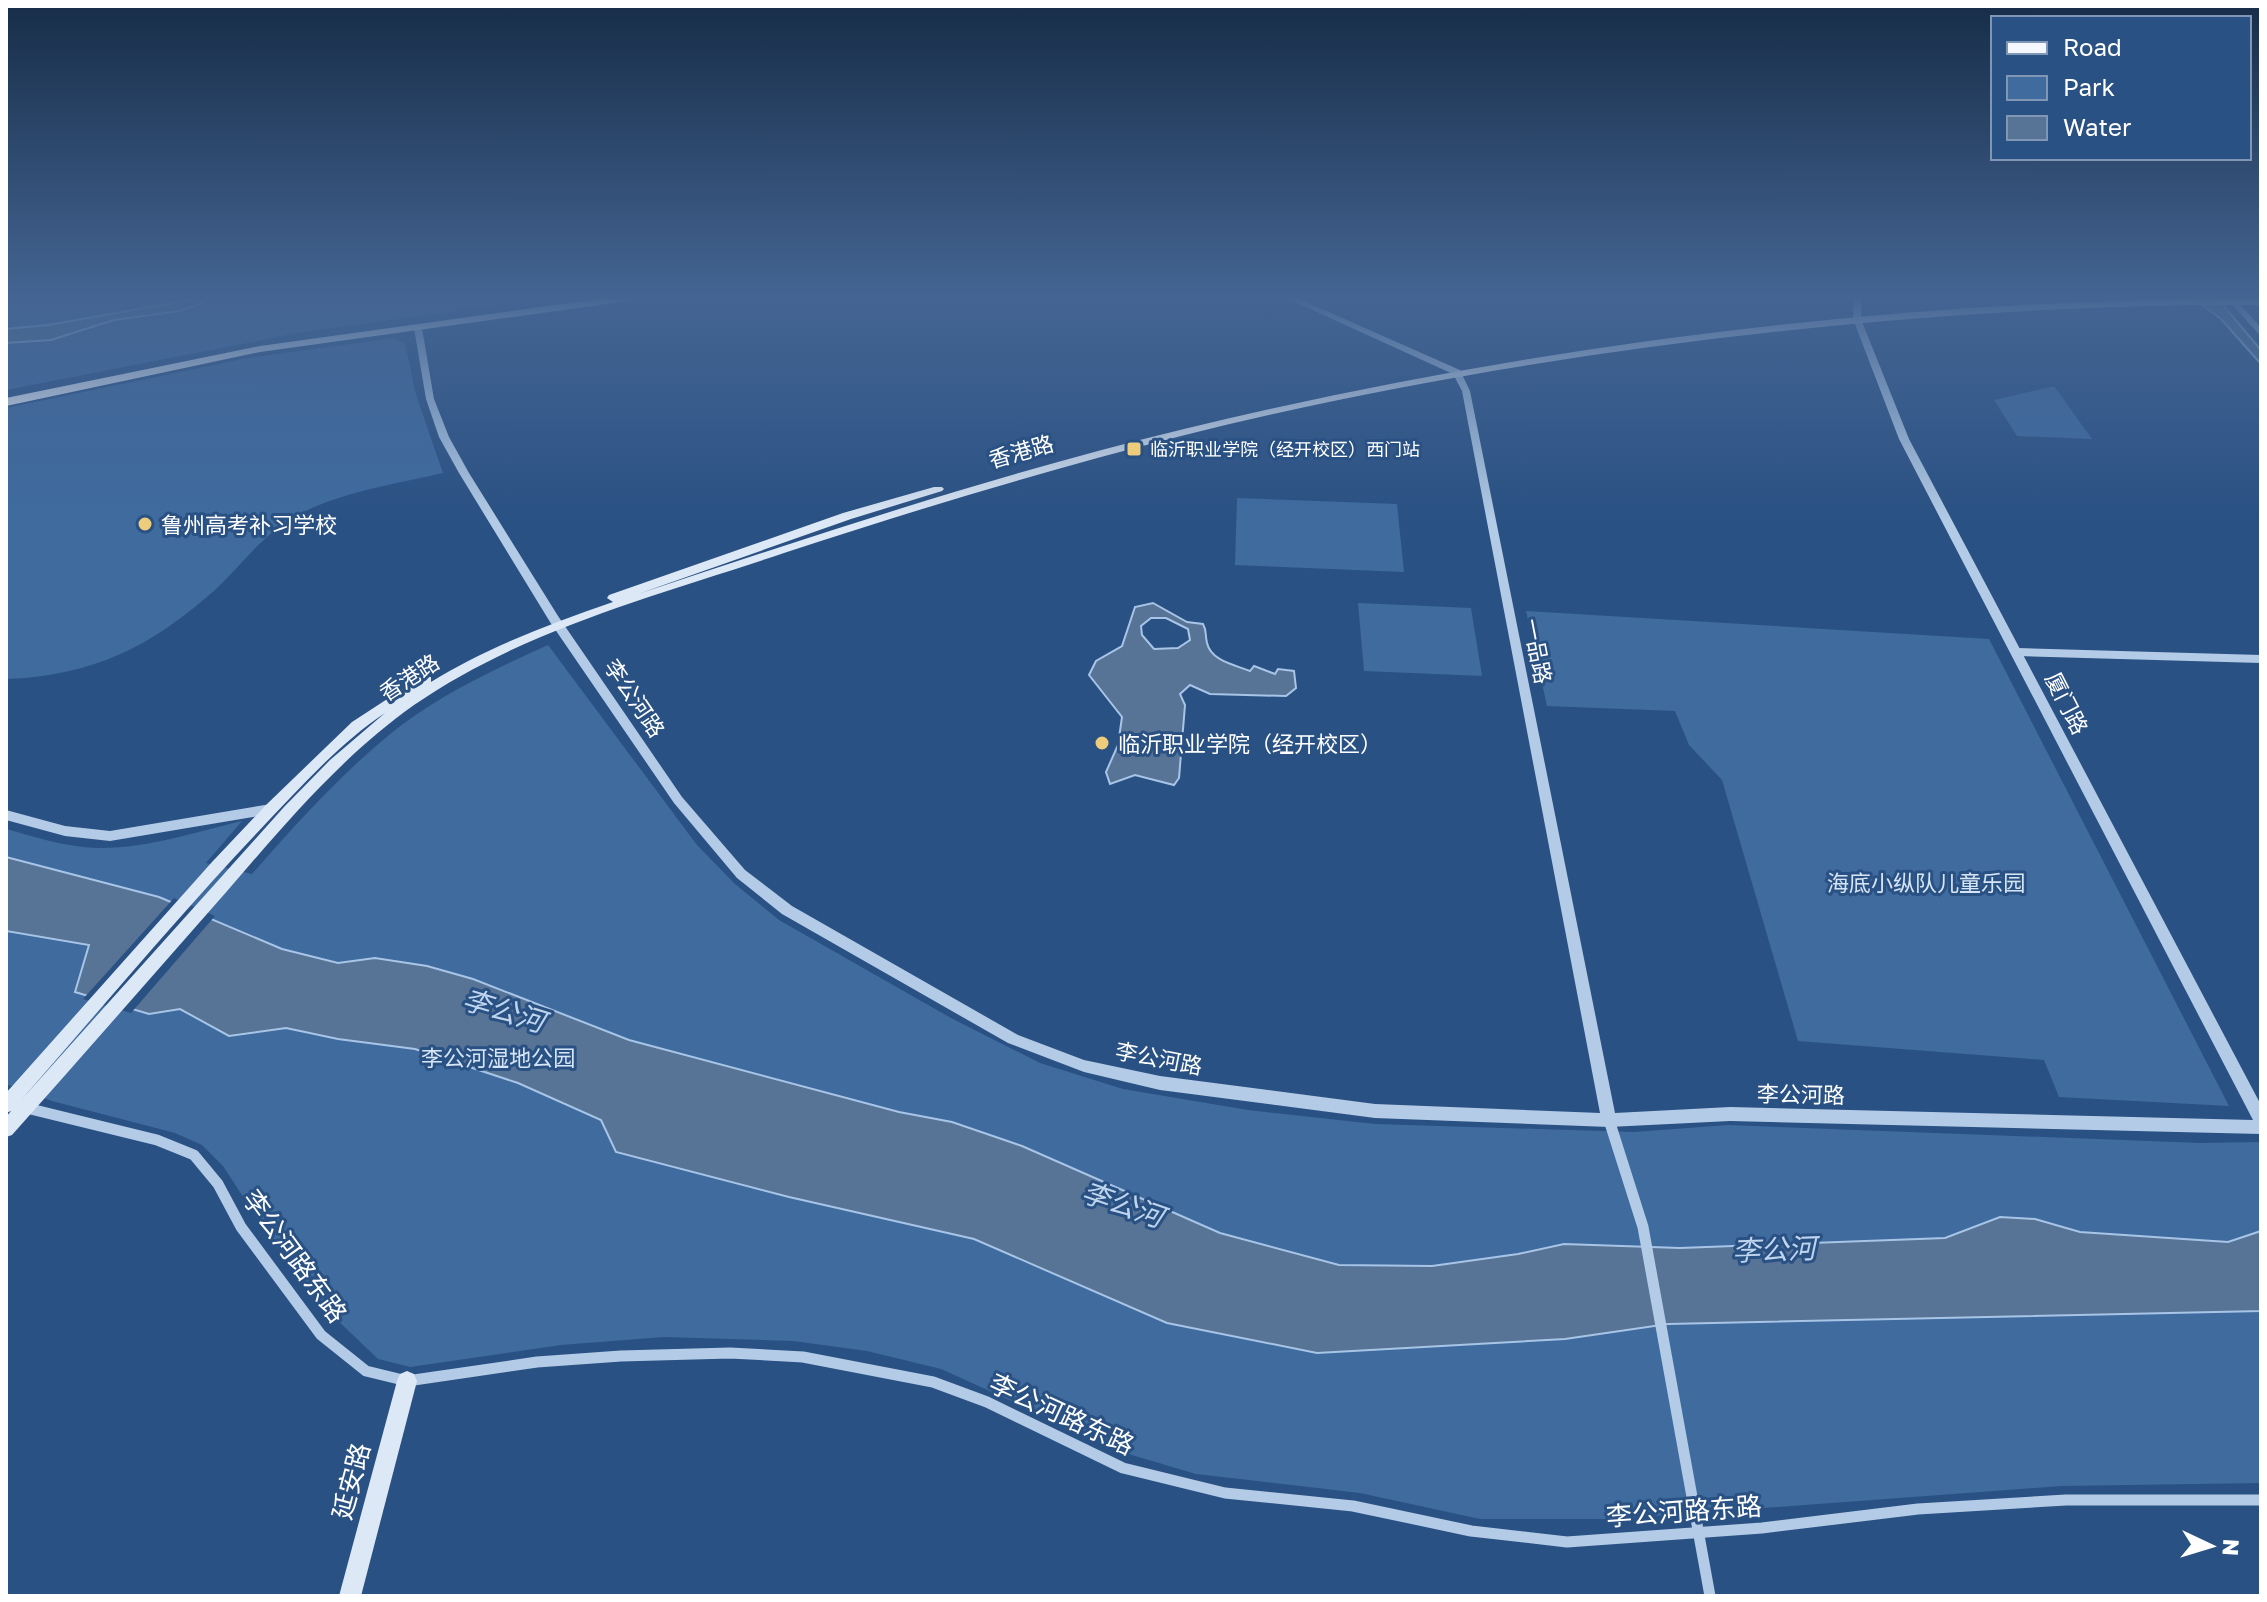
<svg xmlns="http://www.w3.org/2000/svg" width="2267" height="1602" font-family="'Golos Text','Noto Sans SC',sans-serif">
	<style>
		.green { fill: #3f6b9f }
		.water { fill: #577395; stroke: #a8c5e7; stroke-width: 2; fill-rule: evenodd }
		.pier { fill: #2a5183 }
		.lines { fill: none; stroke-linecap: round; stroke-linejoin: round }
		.minor-far2 { stroke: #b3cbe6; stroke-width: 6 }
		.minor-far1 { stroke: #b3cbe6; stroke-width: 8 }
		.minor { stroke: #b3cbe6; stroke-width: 11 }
		.tertiary { fill: #b3cbe6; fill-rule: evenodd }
		.secondary { fill: #dde8f6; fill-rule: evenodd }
		.primary { fill: #f4f8fe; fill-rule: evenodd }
		.poi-dot { fill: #edcc7b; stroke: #2a5183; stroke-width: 3 }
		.labels { text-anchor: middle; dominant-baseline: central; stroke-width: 6; stroke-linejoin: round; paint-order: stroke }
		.far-poi-label { font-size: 18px; fill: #fff; stroke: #2a5183; text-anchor: start }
		.street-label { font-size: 22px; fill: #fff; stroke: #2a5183 }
		.poi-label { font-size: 22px; fill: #fff; stroke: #2a5183; text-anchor: start }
		.park-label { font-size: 22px; fill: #d6e5f5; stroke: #2a5183 }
		.near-street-label { font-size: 26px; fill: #fff; stroke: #2a5183 }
		.near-water-label { font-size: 28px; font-style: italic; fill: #bfd5ee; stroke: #2a5183 }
	</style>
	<rect width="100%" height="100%" fill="#2a5183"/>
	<g class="green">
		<polygon points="6,298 549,298 303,332 6,390"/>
		<path d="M394,338L405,344L416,395L443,473C396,484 339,492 296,516C263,534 242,565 215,590C151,647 92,676 6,679V408L248,358Z"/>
		<polygon points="2054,386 2092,439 2017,436 1994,400"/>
		<polygon points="1237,498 1397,504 1404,572 1235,565"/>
		<polygon points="1358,603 1471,608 1482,676 1364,671"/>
		<polygon points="1526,611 1989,639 2229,1106 2059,1097 2044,1060 1798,1041 1722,780 1689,745 1675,711 1547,706"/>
		<path d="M548,645L697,845L735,884L779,920L951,1018L1040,1063L1123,1089L1248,1110L1375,1124L1634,1132L1728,1125L2200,1143L2261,1142V1483L2062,1486L1615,1519H1480L1360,1493L1196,1474L1132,1455L941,1369L867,1351L793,1341L664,1337L561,1345L410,1367L378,1359L333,1316L272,1241L223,1166L202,1145L175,1133L52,1101L6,1084V829C35,837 66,847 97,848C146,849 195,832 242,821L206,863L252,874C295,825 339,776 389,735C435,697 495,669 548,645Z"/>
	</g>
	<g class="water">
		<polygon points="2193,298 2217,298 2261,350 2261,364 2221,319"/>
		<polygon points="195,299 202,303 180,311 114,320 51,340 6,343 6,329 48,325"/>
		<path d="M1153,603L1187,622L1203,624C1207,631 1205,635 1207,643C1211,661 1235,665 1250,671L1254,666L1275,674L1278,669L1294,671L1296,688L1286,696L1210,694L1190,685L1180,694L1185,705L1179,778L1174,785L1135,775L1110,784L1106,772L1118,745L1122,717L1089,675L1096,661L1122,646L1135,607ZM1151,618H1166L1188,629L1190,640L1178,648L1154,649L1142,635L1141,626Z"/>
		<polygon points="6,857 159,897 282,949 338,963 375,958 427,966 473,979 629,1040 899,1112 952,1122 1022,1146 1220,1233 1339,1265 1432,1266 1518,1254 1564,1244 1680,1248 1945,1238 2000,1217 2035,1219 2080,1232 2228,1242 2261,1231 2261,1311 1668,1324 1565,1339 1317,1353 1167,1323 974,1239 789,1197 616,1152 601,1120 518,1083 415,1049 338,1039 286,1028 229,1036 180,1009 149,1014 75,992 89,945 6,931"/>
	</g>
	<polygon class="pier" points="174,898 215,916 131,1013 83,999"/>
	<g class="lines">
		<polyline class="minor-far2" points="2233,301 2261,332"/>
		<polyline class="minor-far1" points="2018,652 2261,659"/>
		<g class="minor">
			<polyline points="6,1103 157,1140 194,1155 218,1184 241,1227 321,1335 366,1371 407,1381 537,1362 621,1356 730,1353 803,1357 933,1382 987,1402 1123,1468 1225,1493 1353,1506 1471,1531 1567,1542 1762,1528 1918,1509 2066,1500 2261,1500"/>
			<polyline points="1609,1120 1643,1227 1710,1596"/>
		</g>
		<g class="tertiary">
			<polygon points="1286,298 1297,298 1460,370 1470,391 1615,1113 1730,1107 2253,1120 1899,439 1853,319 1854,298 1862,298 1861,319 1909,439 2261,1105 2261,1134 1730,1121 1609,1127 1375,1118 1160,1090 1084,1072 1008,1043 782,914 737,878 674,803 550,622 459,473 439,437 426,399 414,328 418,326 422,328 434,399 449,437 469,473 558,616 682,797 745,870 792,906 1018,1035 1084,1060 1160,1076 1375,1104 1600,1113 1462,391 1453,374"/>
			<polygon points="271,804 275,806 277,809 275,812 271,814 110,841 65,836 6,820 6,810 65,826 110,831"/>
		</g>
		<g class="secondary">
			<path d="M2179,299H2261V305C2135,304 2010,310 1885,321C1648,342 1412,378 1181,436C1047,470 915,510 784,553C659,595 524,629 414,705C342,756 285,824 228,890C156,972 84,1054 12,1135L6,1137V1117L11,1111L6,1113V1093L212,862L266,805L352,722L421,677H431V682C487,647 550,624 613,602L607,598L609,595L843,513L934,487H942L944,489L942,491L851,519L638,594C818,534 999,474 1184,429C1510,350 1844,306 2179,299ZM385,713L330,760L284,807L22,1099C100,1010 175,920 256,834C295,793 338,744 385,713Z"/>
			<polygon points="407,1371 414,1374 417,1381 361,1596 339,1596 397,1381 400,1374"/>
		</g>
		<polygon class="primary" points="605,298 633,298 628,301 260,352 6,406 6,398 260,346"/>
	</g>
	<linearGradient id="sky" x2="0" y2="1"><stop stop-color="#172d48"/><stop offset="0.57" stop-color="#446593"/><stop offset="1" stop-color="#446593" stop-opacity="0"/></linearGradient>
	<rect width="2267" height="522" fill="url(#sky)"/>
	<g class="poi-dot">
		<rect x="1126" y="441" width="16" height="16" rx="4"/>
		<circle cx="145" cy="524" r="8"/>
		<circle cx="1102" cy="743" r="8"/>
	</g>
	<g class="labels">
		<g class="far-poi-label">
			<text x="1150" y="449">临沂职业学院（经开校区）西门站</text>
		</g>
		<g class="street-label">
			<text transform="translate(1021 451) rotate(-16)">香港路</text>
			<text transform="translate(1538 651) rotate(79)">一品路</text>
			<text transform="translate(409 677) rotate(-33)">香港路</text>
			<text transform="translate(635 698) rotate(56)">李公河路</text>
			<text transform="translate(2067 703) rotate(63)">厦门路</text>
			<text transform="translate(1159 1058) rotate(11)">李公河路</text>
			<text transform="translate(1801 1094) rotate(1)">李公河路</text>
		</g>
		<g class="poi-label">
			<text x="161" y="524">鲁州高考补习学校</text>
			<text x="1118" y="743">临沂职业学院（经开校区）</text>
		</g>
		<g class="park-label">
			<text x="1926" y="882">海底小纵队儿童乐园</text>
			<text x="498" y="1057">李公河湿地公园</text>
		</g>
		<g class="near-street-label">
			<text transform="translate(295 1256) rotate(54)">李公河路东路</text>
			<text transform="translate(1062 1414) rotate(25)">李公河路东路</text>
			<text transform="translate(351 1481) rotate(-75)">延安路</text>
			<text transform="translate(1684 1511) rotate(-4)">李公河路东路</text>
		</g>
		<g class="near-water-label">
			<text transform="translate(504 1010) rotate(17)">李公河</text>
			<text transform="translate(1123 1204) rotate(19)">李公河</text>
			<text transform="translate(1774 1249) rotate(-2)">李公河</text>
		</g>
	</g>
	<rect width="2267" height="1602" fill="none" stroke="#ffffff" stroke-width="16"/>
	<rect x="1991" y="16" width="260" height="144" fill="#2a5183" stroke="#7f97b5" stroke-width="2"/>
	<rect x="2007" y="42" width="40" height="12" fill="#f4f8fe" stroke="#7f97b5" stroke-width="2"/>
	<text x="2063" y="56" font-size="24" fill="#ffffff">Road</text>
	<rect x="2007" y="76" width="40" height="24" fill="#3f6b9f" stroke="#7f97b5" stroke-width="2"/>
	<text x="2063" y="96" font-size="24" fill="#ffffff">Park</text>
	<rect x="2007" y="116" width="40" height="24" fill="#577395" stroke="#7f97b5" stroke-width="2"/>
	<text x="2063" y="136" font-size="24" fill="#ffffff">Water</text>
	<g transform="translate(2211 1546) rotate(94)" stroke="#2a5183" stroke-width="6" paint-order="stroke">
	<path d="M0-6L14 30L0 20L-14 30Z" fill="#ffffff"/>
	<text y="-12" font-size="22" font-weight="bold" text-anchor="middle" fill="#ffffff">N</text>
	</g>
</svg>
